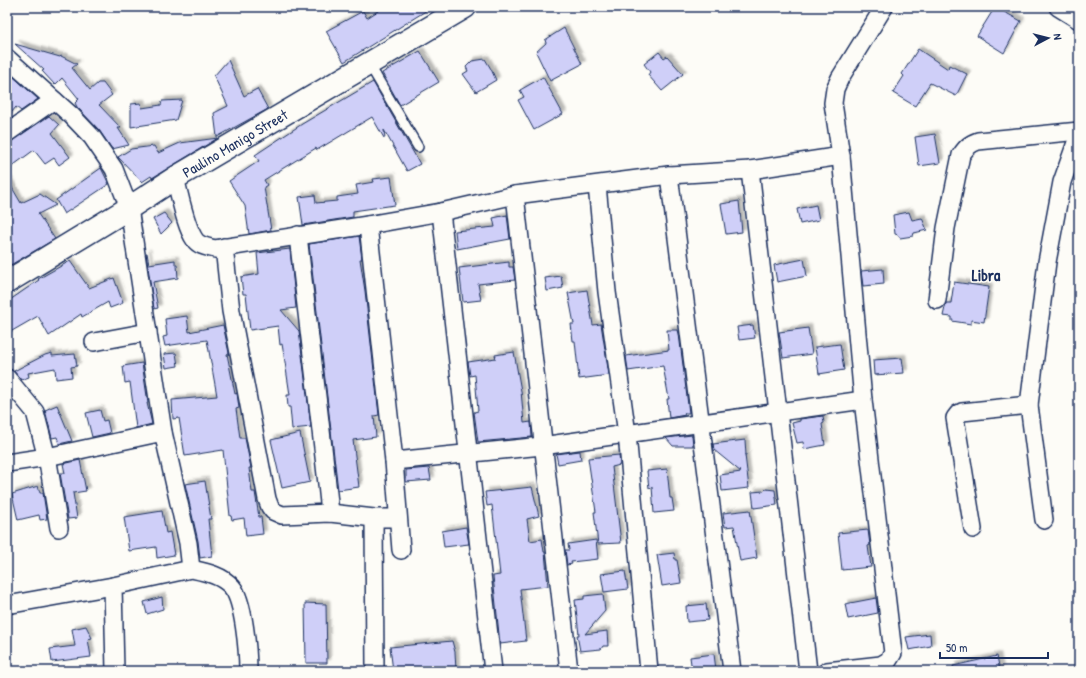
<svg xmlns="http://www.w3.org/2000/svg" width="1086" height="678" font-family="'Patrick Hand',sans-serif">
	<style>
		.building { fill: #cfcff8; stroke: #1b2f5e; filter: url(#shadow) }
		.lines { fill: none; stroke-linecap: round; stroke-linejoin: round }
		.lane-casing { stroke: #1b2f5e; stroke-width: 12 }
		.street-casing { stroke: #1b2f5e; stroke-width: 20 }
		.secondary-casing { stroke: #1b2f5e; stroke-width: 25 }
		.lane { stroke: #fdfcf7; stroke-width: 9 }
		.street { stroke: #fdfcf7; stroke-width: 17 }
		.secondary { stroke: #fdfcf7; stroke-width: 22 }
		.labels { text-anchor: middle; dominant-baseline: central; stroke-width: 3; stroke-linejoin: round; paint-order: stroke }
		.street-label { font-size: 15px; fill: #1b2f5e; stroke: #fdfcf7 }
		.neighbourhood-label { font-size: 16px; font-weight: bold; fill: #1b2f5e; stroke: #fdfcf7 }
	</style>
	<defs>
		<filter id="shadow"><feDropShadow dx="3.5" dy="-3.5" stdDeviation="1" flood-color="#0004"/></filter>
	</defs>
	<rect width="100%" height="100%" fill="#fdfcf7"/>
	<filter id="ink" filterUnits="userSpaceOnUse"><feTurbulence type="fractalNoise" baseFrequency=".025" numOctaves="2"/><feDisplacementMap in="SourceGraphic" scale="8" xChannelSelector="R" yChannelSelector="G"/><feConvolveMatrix kernelMatrix="1 2 1 2 8 2 1 2 1" color-interpolation-filters="sRGB"/></filter>
	<g filter="url(#ink)">
		<g class="building">
			<polygon points="384,7 432,7 344,62 326,31 363,11 367,18"/>
			<polygon points="995,7 1021,21 1004,53 977,36"/>
			<polygon points="564,28 582,64 550,81 536,52 546,43 545,40"/>
			<polygon points="15,44 60,57 61,56 77,64 72,68 90,90 98,83 103,83 112,95 99,105 121,128 118,128 129,145 112,149 99,130 77,107 75,103 79,99 62,78 55,85 42,71 44,70"/>
			<polygon points="918,49 948,69 949,65 967,74 956,96 930,83 915,106 893,93 904,76 902,74"/>
			<polygon points="420,51 439,82 400,105 382,73"/>
			<polygon points="659,52 664,58 667,56 683,74 662,91 648,75 650,72 644,64"/>
			<polygon points="485,59 491,69 496,80 476,92 463,74 468,71 466,67 472,61"/>
			<polygon points="228,60 244,96 257,89 268,109 217,137 214,113 228,106 214,76"/>
			<polygon points="7,71 38,99 21,111 16,107 7,118"/>
			<polygon points="543,77 563,114 534,130 518,100 524,97 520,90"/>
			<polygon points="373,82 420,164 407,171 384,130 385,138 384,138 372,117 317,150 316,148 264,180 267,185 264,187 271,230 249,234 245,206 229,181 259,161 255,155 302,124"/>
			<polygon points="182,100 176,120 131,127 131,104 141,103 142,108 161,105 162,101"/>
			<polygon points="49,116 59,125 52,133 70,157 59,165 54,158 45,164 34,150 7,170 7,144"/>
			<polygon points="935,134 940,163 919,166 915,137"/>
			<polygon points="218,138 152,178 151,176 142,182 118,157 131,149 154,146 158,153 180,143"/>
			<polygon points="101,168 109,184 64,214 56,200"/>
			<polygon points="391,177 395,205 353,211 353,217 303,225 299,197 315,195 316,203 337,201 337,197 358,194 356,185 374,182 373,179"/>
			<polygon points="7,179 21,203 40,194 56,205 38,214 55,239 7,267 7,232 11,230 7,200"/>
			<polygon points="739,201 742,232 726,234 721,204"/>
			<polygon points="816,205 819,220 800,224 797,209"/>
			<polygon points="909,212 912,220 922,218 927,230 914,233 913,236 900,238 898,235 895,234 893,215"/>
			<polygon points="164,213 172,223 161,234 153,219"/>
			<polygon points="507,215 510,239 457,249 455,231 495,227 493,218"/>
			<polygon points="359,236 362,259 360,259 365,291 379,415 374,416 376,437 353,440 359,487 338,490 309,244"/>
			<polygon points="290,249 296,308 281,310 299,331 311,427 292,429 290,407 288,407 287,395 290,395 285,362 282,344 280,345 278,326 250,330 246,294 243,294 241,277 259,274 257,253"/>
			<polygon points="146,253 147,253 149,264 175,260 175,265 177,265 178,278 153,282 158,308 154,309"/>
			<polygon points="804,259 807,276 777,282 774,265"/>
			<polygon points="70,261 89,288 114,278 123,303 110,308 108,302 82,317 81,314 49,336 38,316 12,331 7,323 7,302 39,280 38,279"/>
			<polygon points="509,262 509,267 513,267 515,280 478,284 481,300 463,302 459,268"/>
			<polygon points="883,269 884,284 863,286 861,271"/>
			<polygon points="561,276 563,288 547,291 545,278"/>
			<polygon points="954,282 989,287 984,322 971,320 971,324 952,321 952,317 943,316 946,303 951,303"/>
			<polygon points="587,290 593,325 601,324 609,375 579,379 575,341 573,341 571,324 574,324 568,293"/>
			<polygon points="187,316 189,332 223,325 229,353 227,354 235,394 237,393 239,408 236,409 240,438 245,438 251,468 249,468 252,492 255,492 259,517 261,517 263,534 246,536 244,518 232,520 231,516 230,516 223,450 185,456 179,418 173,419 172,400 217,396 207,340 165,346 163,337 167,336 165,319"/>
			<polygon points="753,325 755,338 739,340 737,327"/>
			<polygon points="808,328 812,354 783,358 779,332"/>
			<polygon points="667,330 678,330 679,334 689,413 684,413 685,415 669,418 667,399 669,399 663,366 628,371 626,356 669,350"/>
			<polygon points="840,344 844,370 819,374 815,347"/>
			<polygon points="514,352 521,391 524,423 531,422 532,437 478,442 474,412 478,411 475,375 470,376 468,362 496,358 495,355"/>
			<polygon points="52,353 52,356 75,354 77,366 71,367 72,377 56,379 55,368 28,373 29,377 21,380 14,371 45,355"/>
			<polygon points="176,353 178,366 166,368 164,354"/>
			<polygon points="902,358 904,373 874,375 873,360"/>
			<polygon points="142,363 148,403 147,403 152,424 136,428 130,382 125,383 123,366"/>
			<polygon points="57,405 72,441 59,444 57,437 52,438 45,410"/>
			<polygon points="100,410 103,421 107,420 110,433 92,437 86,413"/>
			<polygon points="823,416 824,423 822,424 825,445 804,449 803,442 797,443 792,423 800,421 800,419"/>
			<polygon points="300,433 310,482 282,488 271,440"/>
			<polygon points="692,435 693,446 673,446 666,438"/>
			<polygon points="745,440 746,455 745,455 749,488 722,491 720,475 741,472 714,450 713,444"/>
			<polygon points="580,451 581,460 558,464 556,454"/>
			<polygon points="619,455 620,465 612,467 621,543 598,544 594,512 596,512 588,458"/>
			<polygon points="80,460 86,491 73,493 77,518 68,519 60,473 65,473 63,464"/>
			<polygon points="429,468 431,480 406,482 406,470"/>
			<polygon points="667,469 670,498 672,498 674,511 654,513 652,487 649,488 647,471"/>
			<polygon points="205,481 211,519 208,519 212,556 200,558 198,541 185,484"/>
			<polygon points="38,486 40,493 43,493 47,519 40,520 39,515 18,520 12,494"/>
			<polygon points="532,487 539,516 527,519 530,541 542,539 544,552 545,552 548,586 520,589 526,641 500,644 493,576 500,575 492,505 487,506 485,492"/>
			<polygon points="766,489 775,490 777,505 754,508 752,492 764,491"/>
			<polygon points="750,510 757,558 740,561 734,526 725,527 723,513"/>
			<polygon points="162,511 166,533 170,532 174,555 157,558 156,547 129,551 124,517"/>
			<polygon points="466,527 469,544 444,547 442,531"/>
			<polygon points="868,530 870,545 868,546 871,567 842,570 838,533"/>
			<polygon points="596,540 598,559 571,562 572,564 567,565 565,550 569,550 568,544"/>
			<polygon points="674,553 675,560 677,560 681,583 662,586 657,555"/>
			<polygon points="625,571 628,589 604,592 601,574"/>
			<polygon points="603,594 605,611 585,634 607,631 608,646 603,646 601,649 580,651 577,635 579,635 575,600 584,599 584,596"/>
			<polygon points="162,597 163,609 147,614 144,602"/>
			<polygon points="876,598 878,613 848,619 845,604"/>
			<polygon points="305,603 326,604 327,663 306,663"/>
			<polygon points="706,604 708,620 687,622 686,606"/>
			<polygon points="86,626 92,638 88,639 91,657 52,662 50,649 75,646 72,629"/>
			<polygon points="930,634 931,646 909,650 906,637"/>
			<polygon points="452,641 455,652 456,671 393,671 390,647"/>
			<polygon points="714,654 716,670 692,671 690,657"/>
			<polygon points="997,656 1000,671 954,671 953,666"/>
		</g>
		<g class="lines">
			<defs>
				<polyline id="lane" points="369,64 418,147"/>
				<g id="street">
					<polyline points="1058,7 1079,20"/>
					<polyline points="7,58 72,116 92,137 114,169 129,208 163,432 188,543 191,569 113,586 115,671"/>
					<polyline points="7,133 54,100"/>
					<polyline points="750,170 808,671"/>
					<polyline points="669,175 732,671"/>
					<path d="M175,178C180,195 185,226 195,240C199,246 208,247 215,249L368,225L441,212L515,195L669,175L750,170L841,156"/>
					<polyline points="597,185 607,292 627,434 649,671"/>
					<polyline points="515,195 569,671"/>
					<polyline points="441,212 493,671"/>
					<polyline points="368,225 394,461 401,550"/>
					<path d="M298,235C308,328 321,421 330,513"/>
					<polyline points="224,247 231,311 267,499 270,507 273,511 282,515 330,513 374,518 398,518"/>
					<path d="M937,300L946,228L961,155C966,148 969,144 978,141L1079,131"/>
					<polyline points="94,342 148,332"/>
					<polyline points="7,378 35,412 48,462 59,528"/>
					<polyline points="394,461 542,446 863,400"/>
					<polyline points="7,463 47,457 163,432"/>
					<polyline points="374,518 375,671"/>
					<polyline points="1044,520 1029,405 1047,262 1062,182 1079,134"/>
					<polyline points="973,529 955,418 958,414 962,412 1029,405"/>
					<path d="M191,569C205,572 222,575 232,587C244,601 248,652 248,671"/>
					<polyline points="7,605 113,586"/>
					<polyline points="827,671 881,665 888,661 893,653 863,400 841,156 833,103 835,89 840,78 884,7"/>
				</g>
				<g id="secondary">
					<path id="s1" d="M7,282L129,208L175,178L465,7"/>
				</g>
			</defs>
			<use href="#lane" class="lane-casing"/>
			<use href="#street" class="street-casing"/>
			<use href="#secondary" class="secondary-casing"/>
			<use href="#lane" class="lane"/>
			<use href="#street" class="street"/>
			<use href="#secondary" class="secondary"/>
		</g>
	</g>
	<g class="labels">
		<g class="street-label">
			<text stroke="none"><textPath href="#s1" startOffset="267">Paulino Manigo Street</textPath></text>
		</g>
		<g class="neighbourhood-label">
			<text x="986" y="275">Libra</text>
		</g>
	</g>
	<rect width="1086" height="678" fill="none" stroke="#fdfcf7" stroke-width="24"/>
	<rect x="12" y="12" width="1062" height="654" fill="none" stroke="#1b2f5e" stroke-width="1.5" filter="url(#ink)"/>
	<g transform="translate(1048 38) rotate(83)" stroke="#fdfcf7" stroke-width="3" paint-order="stroke">
	<path d="M0-3L7 15L0 10L-7 15Z" fill="#1b2f5e"/>
	<text y="-6" font-size="11" font-weight="bold" text-anchor="middle" fill="#1b2f5e">N</text>
	</g>
	<path d="M940 652v6h108v-6" fill="none" stroke="#1b2f5e" stroke-width="2"/>
	<text x="946" y="652" font-size="12" fill="#1b2f5e" stroke="#fdfcf7" stroke-width="3" paint-order="stroke">50 m</text>
</svg>
